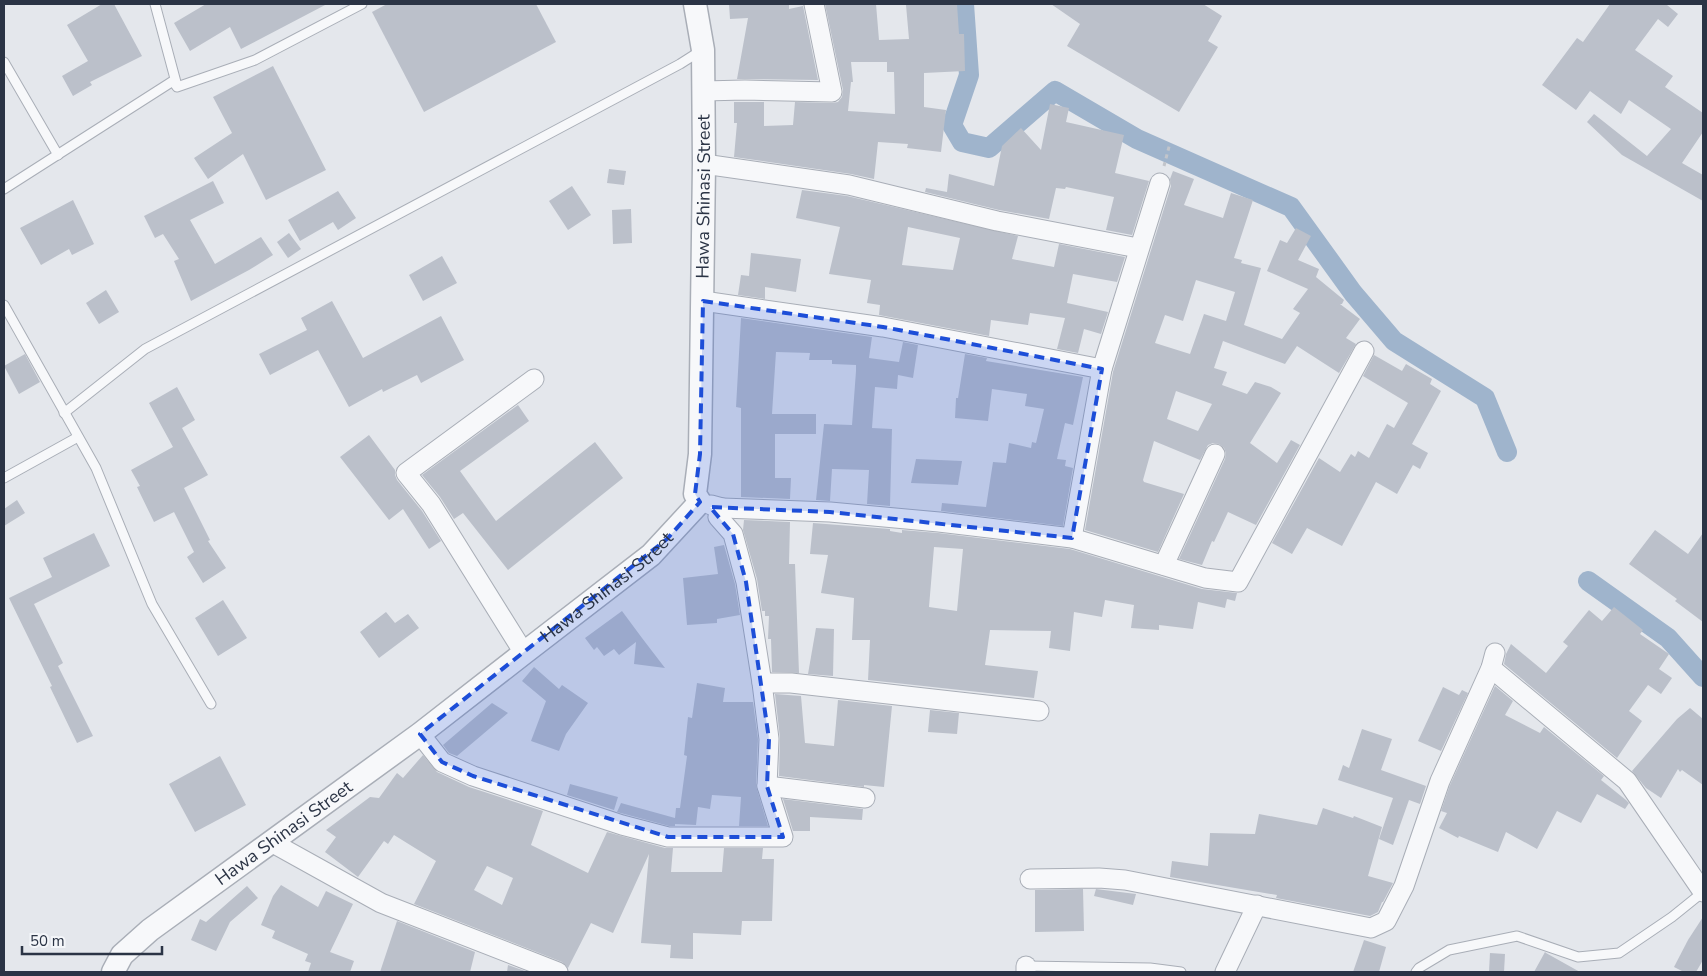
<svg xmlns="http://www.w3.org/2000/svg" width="1707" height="976" font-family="'Nunito Sans',sans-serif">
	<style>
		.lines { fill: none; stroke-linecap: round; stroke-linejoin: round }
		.canal { stroke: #9fb4cc; stroke-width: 20 }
		.building { fill: #bbc0ca; fill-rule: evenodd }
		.service-casing { stroke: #a9aeb7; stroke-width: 11 }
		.minor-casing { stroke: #a9aeb7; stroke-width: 21 }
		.tertiary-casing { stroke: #a9aeb7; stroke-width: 25 }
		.path { stroke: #c2c5cb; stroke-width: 3; stroke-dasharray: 4 4; stroke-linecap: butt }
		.service { stroke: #f7f8fa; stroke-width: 9 }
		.minor { stroke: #f7f8fa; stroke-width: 19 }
		.tertiary { stroke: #f7f8fa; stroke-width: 22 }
		.marked { fill: #1d4ed8; fill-opacity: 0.2; stroke: #1d4ed8; stroke-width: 4; stroke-dasharray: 10 6; stroke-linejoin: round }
		.labels { text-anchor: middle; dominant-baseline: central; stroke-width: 4.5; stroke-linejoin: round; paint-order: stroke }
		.street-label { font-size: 18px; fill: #2b3445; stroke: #f4f6f9 }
	</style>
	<rect width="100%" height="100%" fill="#e4e7ec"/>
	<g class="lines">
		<g class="canal">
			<polyline points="964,4 969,75 952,125 962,142 989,148 1055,91 1137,139 1291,207 1353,293 1394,341 1485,398 1507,452"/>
			<polyline points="1588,581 1668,638 1703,677"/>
		</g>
	</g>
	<g class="building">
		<polygon points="102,4 114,4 142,56 90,82 92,85 73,96 62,76 88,61 67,25"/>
		<polygon points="206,4 327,4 241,49 230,27 190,51 174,23"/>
		<polygon points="387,4 536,4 556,42 424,112 372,12"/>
		<polygon points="729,4 789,4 789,9 803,6 818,80 737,79 748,18 730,19"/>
		<path d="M825,4H876L879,40L909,39L906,5L957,4L959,34H964L965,71L924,73V107L946,110L941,152L907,148L908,144L878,142L874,179L851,174L734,157L737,123H734V102H764V126L793,125L795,102L832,103L838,102L842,97L843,90ZM851,62H887V72H894L895,114L848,111L851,82H853Z"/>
		<polygon points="1051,4 1203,4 1222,16 1208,41 1218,47 1179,112 1067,46 1080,24"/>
		<polygon points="1610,4 1668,4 1667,5 1678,14 1668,27 1658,19 1635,50 1673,76 1665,87 1703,113 1703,132 1682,163 1703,175 1703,201 1622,155 1587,122 1594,114 1647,156 1671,129 1629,100 1621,114 1590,91 1576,110 1542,85 1577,38 1583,42"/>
		<polygon points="273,66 326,170 266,200 243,154 208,179 194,158 232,133 213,97"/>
		<polygon points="1050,104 1069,108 1066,122 1124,135 1115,173 1149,181 1132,235 1106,230 1114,197 1066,187 1065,189 1056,188 1049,219 999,210 925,192 926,188 947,192 949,174 994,186 1002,146 1021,128 1041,150"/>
		<polygon points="609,169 626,171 624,185 607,183"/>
		<path d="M1173,171L1194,179L1184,205L1223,218L1231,193L1253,200L1234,258L1242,260L1241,263L1261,268L1244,325L1282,339L1300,313L1293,309L1308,289L1267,271L1280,240L1287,243L1296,228L1311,236L1298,260L1319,269L1316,277L1344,300L1342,304H1340L1360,319L1346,338L1356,344L1339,373L1297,346L1285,364L1223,341L1214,368L1227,372L1222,385L1247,394L1255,382L1271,387L1281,393L1250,443L1277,463L1291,440L1300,445L1256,525L1228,512L1214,542L1212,541L1202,565L1179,559L1225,459L1226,453L1224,448L1219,444L1213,443L1208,445L1200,460L1154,441L1143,480L1144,482L1184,494L1158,552L1085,530L1113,372L1171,186L1170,179ZM1196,280L1235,292L1226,321L1204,314L1190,354L1155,343L1165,315L1183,321ZM1176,391L1212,404L1198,431L1167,419Z"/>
		<polygon points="213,181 224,203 190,220 215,264 261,237 273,255 249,270 191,301 174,261 179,259 163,234 155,238 144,216"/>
		<polygon points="572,186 591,215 568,230 549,201"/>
		<path d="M802,190L847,196L1018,236L1012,259L1054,267L1059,244L1125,257L1117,282L1073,274L1067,303L1108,312L1101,334L1084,329L1078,353L1057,349L1065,318L1030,313L1028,325L991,320L989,336L879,315L880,305L867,303L871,280L829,274L840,227L796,218ZM908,227L960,238L953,270L902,265Z"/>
		<polygon points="338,191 356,218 338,230 333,222 300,241 288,220"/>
		<polygon points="73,200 94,244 72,255 69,249 41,265 20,228"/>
		<polygon points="631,209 632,243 613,244 612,210"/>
		<polygon points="289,233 301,249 288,258 277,242"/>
		<polygon points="751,253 801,259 796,292 765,287 765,299 738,295 741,275 749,276"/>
		<polygon points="442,256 457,283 423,301 409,275"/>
		<polygon points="106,290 119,312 99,324 86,303"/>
		<polygon points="332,301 363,358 441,316 464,360 421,383 417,375 383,392 382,389 349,407 318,350 270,375 259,354 307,330 301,318"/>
		<polygon points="741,318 872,337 869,358 899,362 903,342 918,345 913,378 898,375 897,389 875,387 872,428 892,429 890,506 867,504 869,470 832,469 830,501 816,500 824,424 852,425 856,371 856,365 832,364 832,360 809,360 810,353 776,352 772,414 816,414 816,434 775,434 775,478 791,478 790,499 741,497 741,408 736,407"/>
		<polygon points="25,354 40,382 19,394 4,366"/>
		<polygon points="965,354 987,358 986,361 1083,377 1073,425 1065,423 1057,459 1066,460 1065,466 1073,468 1063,526 941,511 942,503 986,507 993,462 1006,463 1009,443 1031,448 1032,442 1036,443 1044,409 1025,406 1027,394 992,389 988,421 955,418 956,398 958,398"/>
		<polygon points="1374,355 1402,371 1406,364 1432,379 1430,384 1441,391 1412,444 1428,453 1420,469 1413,465 1397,494 1376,482 1342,546 1307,528 1292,554 1272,543 1319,458 1340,472 1351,454 1355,457 1358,451 1369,458 1387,424 1394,428 1408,403 1363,376"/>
		<polygon points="177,387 195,420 182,428 208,475 184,488 210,540 208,541 226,568 203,583 187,557 194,552 174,512 154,522 137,487 140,486 131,470 173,447 149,403"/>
		<polygon points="518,405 529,421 460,471 496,521 595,442 623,478 508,570 463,513 454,519 440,497 422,475"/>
		<polygon points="369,435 395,470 395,475 397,480 422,511 441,541 429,549 403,509 389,520 340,457"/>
		<polygon points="916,459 962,461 958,485 911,483"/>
		<polygon points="17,500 25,513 4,526 4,509"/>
		<polygon points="744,520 790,522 789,564 795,564 799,673 772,672 771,639 768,639 769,616 765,616 765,611 762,611 757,579 743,530"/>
		<path d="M813,523L890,529V531L902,533V530L938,533L1070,549L1202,589L1237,593L1235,601L1227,599L1225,608L1198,602L1193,629L1159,625V630L1131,628L1134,605L1105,600L1102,617L1074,612L1070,651L1049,648L1051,631L990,630L985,665L1038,671L1034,698L868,680L870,640H852L854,598L821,593L828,555L810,554ZM934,547L963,549L957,611L929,607Z"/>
		<polygon points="1655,530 1688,554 1703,533 1703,622 1675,601 1677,599 1629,564"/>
		<polygon points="94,533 110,566 34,604 63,663 58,666 93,736 77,743 50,687 52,686 9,598 52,577 43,558"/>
		<polygon points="724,545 735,584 740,615 717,619 717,623 687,625 683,578 718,574 714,547"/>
		<polygon points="223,600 247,638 218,656 195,618"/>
		<polygon points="1614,607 1643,630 1640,634 1669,654 1659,669 1672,678 1661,694 1648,685 1629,711 1642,721 1617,758 1504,664 1506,654 1511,644 1546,673 1568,646 1563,642 1589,610 1602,621"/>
		<polygon points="622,611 642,638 665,668 634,664 636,642 619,655 614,649 604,656 597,647 594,650 585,638"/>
		<polygon points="386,612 395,623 408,614 419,628 379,658 360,632"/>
		<polygon points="816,628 834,629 833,676 808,674"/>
		<polygon points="534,667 559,689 562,685 588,703 566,734 559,751 531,741 546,701 522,681"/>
		<polygon points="697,683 725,688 723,702 753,702 758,739 756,786 768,826 739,826 741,797 712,795 710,809 698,807 696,825 675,824 675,826 669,826 617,812 621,803 675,818 676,808 680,808 687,756 684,755 688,717 692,718"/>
		<polygon points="1495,686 1513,701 1505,715 1540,733 1544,727 1604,776 1601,780 1626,800 1629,803 1625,809 1597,794 1581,823 1557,811 1537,849 1506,832 1498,852 1459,836 1458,838 1439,828 1447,813 1441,811 1450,785"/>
		<polygon points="1443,687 1459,695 1462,690 1468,693 1441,751 1418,741"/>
		<polygon points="775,694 801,696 805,743 834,746 838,700 892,706 884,787 864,785 864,787 779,776 780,738"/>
		<polygon points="492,703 508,713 457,756 449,753 443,745"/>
		<polygon points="1690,708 1703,719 1703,785 1682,770 1680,772 1678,769 1661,798 1646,788 1632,771 1677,719"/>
		<polygon points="930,710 959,713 957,734 928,732"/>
		<polygon points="1362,729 1392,739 1381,770 1426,786 1420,804 1409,800 1393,845 1379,839 1393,798 1338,780 1343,765 1349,768"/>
		<path d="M423,755L437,772L469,787L543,811L531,845L588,873L607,832L665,848H673L671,872H722L724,848H763L762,859H774L772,921H742L741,935L693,933V959L670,958L671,945L641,943L649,854L613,933L591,923L568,968L562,962L414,904L436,861L394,835L388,844L384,841L358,877L325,852L336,837L326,830L370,797L379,798L397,773L403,778ZM487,866L513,878L502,905L474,890Z"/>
		<polygon points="220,756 246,805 195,832 169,784"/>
		<polygon points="570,784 618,797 614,810 567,795"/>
		<polygon points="783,799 863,809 862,820 810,817 810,831 793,831"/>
		<polygon points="1323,808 1353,818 1354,816 1382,827 1368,876 1393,883 1383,902 1382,902 1378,912 1370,916 1276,898 1277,895 1170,877 1172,861 1208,866 1210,833 1255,834 1259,814 1317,825"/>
		<polygon points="281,885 318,907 326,891 353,904 330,952 354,961 350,972 308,972 311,963 305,961 308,954 272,938 275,931 261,925 273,896"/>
		<polygon points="247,886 258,898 230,922 216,951 191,940 200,919 206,922"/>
		<polygon points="1083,889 1084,931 1035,932 1035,890"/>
		<polygon points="1096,889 1136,894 1133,905 1094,896"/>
		<polygon points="1703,917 1703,960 1696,972 1684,972 1674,967 1688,940"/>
		<polygon points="397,921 475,952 470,972 380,972"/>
		<polygon points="1364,940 1386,947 1379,972 1353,972"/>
		<polygon points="1545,952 1546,953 1580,972 1534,972"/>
		<polygon points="1490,953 1505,954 1504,972 1489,972"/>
		<polygon points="508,965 528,972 507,972"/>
	</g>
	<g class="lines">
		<defs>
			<g id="service">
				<polyline points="155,4 177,86"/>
				<polyline points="4,62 58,155"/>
				<polyline points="4,189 173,81 177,87 255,60 362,4"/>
				<polyline points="4,305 96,468 152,604 211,704"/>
				<polyline points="64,413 145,349 680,64 702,50"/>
				<polyline points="4,478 78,437"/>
				<polyline points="1026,966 1150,968 1181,972"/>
				<polyline points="1416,972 1419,968 1449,950 1517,936 1578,957 1619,953 1672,917 1703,892"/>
			</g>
			<g id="minor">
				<polyline points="703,91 745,90 832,92 814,4"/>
				<polyline points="704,164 849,185 997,221 1138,248"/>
				<polyline points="703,301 883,327 1102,369"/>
				<polyline points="722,508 830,512 939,522 1072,538 1205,578 1238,582 1364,351"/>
				<polyline points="1072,538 1102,369 1160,183"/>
				<polyline points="1164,565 1215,454"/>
				<polyline points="524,653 431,504 406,473 534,379"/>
				<polyline points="1491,668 1627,781 1703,892"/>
				<polyline points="762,683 791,683 1039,711"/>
				<polyline points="420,734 442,762 473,776 622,825 668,837 783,837 767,786 769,739 762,683 746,582 733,534 718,517 722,508 711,505"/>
				<polyline points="767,786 865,798"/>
				<polyline points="271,842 381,903 558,972"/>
				<polyline points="1030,879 1099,878 1125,880 1371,928 1386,921 1404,886 1440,781 1491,668 1495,653"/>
				<polyline points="1026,966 1026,972"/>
				<polyline points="1225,972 1257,905"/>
			</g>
			<g id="tertiary">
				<path id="s1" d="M113,972L122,955L150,930L420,734L524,653L651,555L700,502L695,494L700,454L704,164L703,50L695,4"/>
			</g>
		</defs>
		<use href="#service" class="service-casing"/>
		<use href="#minor" class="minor-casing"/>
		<use href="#tertiary" class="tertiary-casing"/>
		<polyline class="path" points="1164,166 1170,143"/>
		<use href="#service" class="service"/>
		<use href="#minor" class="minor"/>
		<use href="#tertiary" class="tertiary"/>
	</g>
	<path class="marked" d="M703,301L883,327L1102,369L1072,538L830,512L710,507L733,534L746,582L769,739L767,786L783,837H668L473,776L442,762L420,734L667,539L700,502L695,494L700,454Z"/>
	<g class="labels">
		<g class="street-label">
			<text stroke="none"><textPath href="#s1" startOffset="1062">Hawa Shinasi Street</textPath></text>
			<text stroke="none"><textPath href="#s1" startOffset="628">Hawa Shinasi Street</textPath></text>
			<text stroke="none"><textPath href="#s1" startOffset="222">Hawa Shinasi Street</textPath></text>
		</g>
	</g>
	<rect width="1707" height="976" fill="none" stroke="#2b3445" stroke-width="10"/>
	<path d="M22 946v8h140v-8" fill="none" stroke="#2b3445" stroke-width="2.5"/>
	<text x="30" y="946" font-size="15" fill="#2b3445" stroke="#f4f6f9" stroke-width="4" paint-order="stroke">50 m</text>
</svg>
